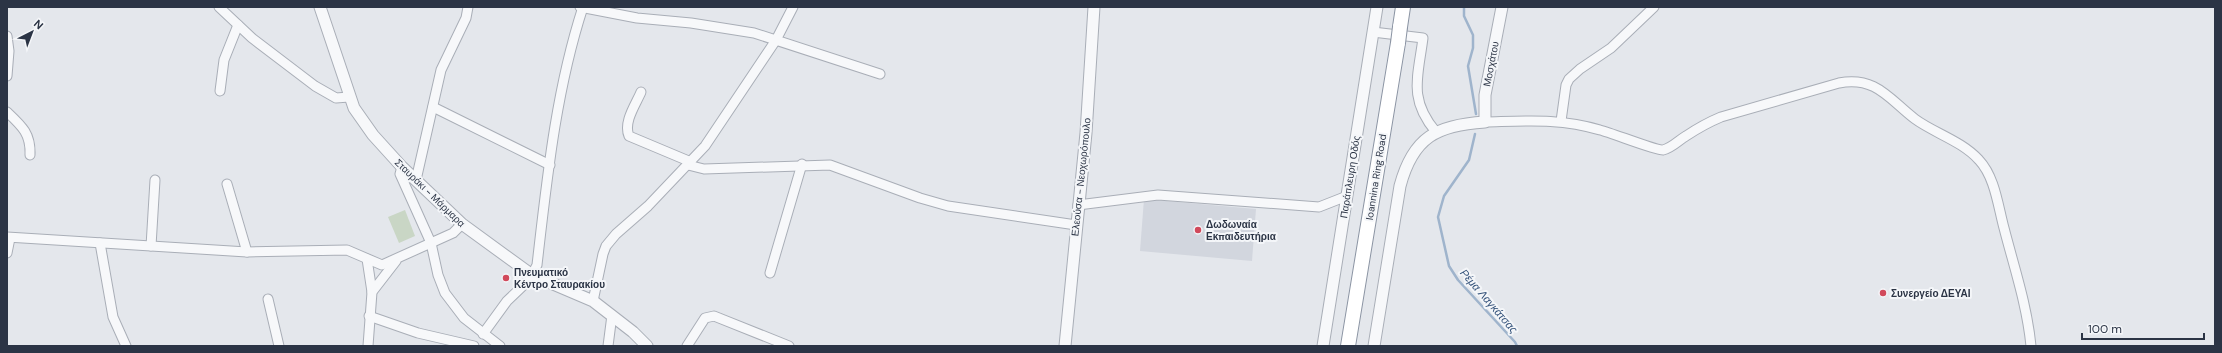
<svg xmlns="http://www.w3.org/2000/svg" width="2222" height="353" font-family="'DM Sans',sans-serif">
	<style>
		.built { fill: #d2d6de }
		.pitch { fill: #c9d6c5 }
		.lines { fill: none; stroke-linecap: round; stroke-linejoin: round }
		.stream { stroke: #9fb4cc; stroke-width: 2.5 }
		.minor-casing { stroke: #a9aeb7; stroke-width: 11 }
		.tertiary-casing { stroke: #a9aeb7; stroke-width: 13 }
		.trunk-casing { stroke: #8b94a3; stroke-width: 16 }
		.minor { stroke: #f7f8fa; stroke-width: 9 }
		.tertiary { stroke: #f7f8fa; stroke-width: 11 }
		.trunk { stroke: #fff; stroke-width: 14 }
		.trunk-bridge-casing { stroke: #8b94a3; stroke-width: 16; stroke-linecap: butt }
		.trunk-bridge { stroke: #fff; stroke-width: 14 }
		.poi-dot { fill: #d1495b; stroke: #f4f6f9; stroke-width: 1.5 }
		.labels { text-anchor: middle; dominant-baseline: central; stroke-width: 4; stroke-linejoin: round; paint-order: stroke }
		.street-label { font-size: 10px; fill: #2b3445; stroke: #f4f6f9 }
		.poi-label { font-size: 10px; font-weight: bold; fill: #2b3445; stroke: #f4f6f9; text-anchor: start }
		.water-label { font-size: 11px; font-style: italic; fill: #34527a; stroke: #f4f6f9 }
	</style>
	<rect width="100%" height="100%" fill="#e4e7ec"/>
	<polygon class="built" points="1144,199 1256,209 1252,261 1140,251"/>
	<polygon class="pitch" points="405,210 415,236 399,243 388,217"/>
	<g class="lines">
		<g class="stream">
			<polyline points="1464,7 1464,16 1473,35 1473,48 1468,66 1476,114"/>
			<polyline points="1475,134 1469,160 1444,196 1438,217 1449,266 1458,280 1515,342 1517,346"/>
		</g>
		<defs>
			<g id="minor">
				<polyline points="219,7 252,38 315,86 336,98 349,97"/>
				<polyline points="580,7 637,18 691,23 754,33 880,74"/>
				<path d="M1373,32L1423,38C1418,77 1408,99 1436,132"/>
				<polyline points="7,36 9,51 7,76"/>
				<polyline points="220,91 224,60 238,25"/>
				<path d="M641,92C636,104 623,122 629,136L691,162"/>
				<polyline points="433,107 550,165"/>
				<path d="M7,112C22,126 31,134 30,155"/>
				<polyline points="1561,121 1566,85 1569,79 1580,69 1611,48 1654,7"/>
				<path d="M1485,122C1527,121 1560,118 1600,130C1612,133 1657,151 1663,150C1672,148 1679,140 1686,136C1698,128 1709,122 1721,117L1839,83C1876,76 1889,99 1915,119C1934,133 1962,141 1979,160C1995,177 1998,206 2004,228C2014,267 2027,305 2031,346"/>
				<polyline points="688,165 704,169 830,165 920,198 948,206 1076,225"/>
				<polyline points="402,167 400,174 431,243 438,275 445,293 464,318 500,346"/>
				<polyline points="416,180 441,70 466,18 468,7"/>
				<polyline points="227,184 247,252"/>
				<polyline points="1078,205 1158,195 1319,207 1347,196"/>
				<polyline points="7,237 247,252 347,250 382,265 453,233 462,224"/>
				<polyline points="100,243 113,317 126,346"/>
				<polyline points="151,246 155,180"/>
				<polyline points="7,253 10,238"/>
				<polyline points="367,259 372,292"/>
				<polyline points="770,273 802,164"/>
				<polyline points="268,299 279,346"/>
				<polyline points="593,301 603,254 606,246 616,234 648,206 705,146 776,40 793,7"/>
				<polyline points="369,316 418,333 474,346"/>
				<path d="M483,334L507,301L529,280L537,265C547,178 556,90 583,7"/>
				<polyline points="368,346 372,292 396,261"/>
				<polyline points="608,346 612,315"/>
				<polyline points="687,346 705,318 714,316 789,346"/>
			</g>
			<g id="tertiary">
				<polyline points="320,7 354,108 373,135 402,167 462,224 532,275 593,301 633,332 647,346"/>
				<polyline points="1065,346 1086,133 1094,7"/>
				<polyline points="1323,346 1377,7"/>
				<path d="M1374,346L1400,186C1413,137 1437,125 1485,122V95L1502,7"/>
			</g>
			<g id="trunk">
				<polyline points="1400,27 1403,7"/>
				<polyline points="1348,346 1398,43"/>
			</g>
		</defs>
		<use href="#minor" class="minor-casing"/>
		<use href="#tertiary" class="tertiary-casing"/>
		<use href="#trunk" class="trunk-casing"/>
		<use href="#minor" class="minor"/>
		<use href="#tertiary" class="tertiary"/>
		<use href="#trunk" class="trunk"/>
		<defs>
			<polyline id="trunk-bridge" points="1398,43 1400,27"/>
		</defs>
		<use href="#trunk-bridge" class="trunk-bridge-casing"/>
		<use href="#trunk-bridge" class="trunk-bridge"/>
	</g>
	<g class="poi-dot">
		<circle cx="1198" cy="230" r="4"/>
		<circle cx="506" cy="278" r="4"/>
		<circle cx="1883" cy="293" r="4"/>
	</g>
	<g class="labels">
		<g class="street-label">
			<text transform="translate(1491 64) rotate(-79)">Μοσχάτου</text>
			<text transform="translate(1081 177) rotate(-84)">Ελεούσα - Νεοχωρόπουλο</text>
			<text transform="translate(1350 177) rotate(-81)">Παράπλευρη Οδός</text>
			<text transform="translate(1376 177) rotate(-81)">Ioannina Ring Road</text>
			<text transform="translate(430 193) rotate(44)">Σταυράκι - Μάρμαρα</text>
		</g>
		<g class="poi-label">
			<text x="1206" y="224">Δωδωναία<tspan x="1206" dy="12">Εκπαιδευτήρια</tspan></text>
			<text x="514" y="272">Πνευματικό<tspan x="514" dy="12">Κέντρο Σταυρακίου</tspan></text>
			<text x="1891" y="293">Συνεργείο ΔΕΥΑΙ</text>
		</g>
		<g class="water-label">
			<text transform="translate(1489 301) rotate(49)">Ρέμα Λαγκάτσας</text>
		</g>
	</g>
	<rect width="2222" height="353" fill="none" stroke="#2b3445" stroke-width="16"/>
	<g transform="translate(32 32) rotate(42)" stroke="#f4f6f9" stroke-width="3" paint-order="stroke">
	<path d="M0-3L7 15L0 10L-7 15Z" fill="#2b3445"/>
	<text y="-6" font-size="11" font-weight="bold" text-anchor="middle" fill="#2b3445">N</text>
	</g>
	<path d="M2082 333v6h122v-6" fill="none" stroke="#2b3445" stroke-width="2"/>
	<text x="2088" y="333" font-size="12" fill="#2b3445" stroke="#f4f6f9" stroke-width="3" paint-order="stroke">100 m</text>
</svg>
